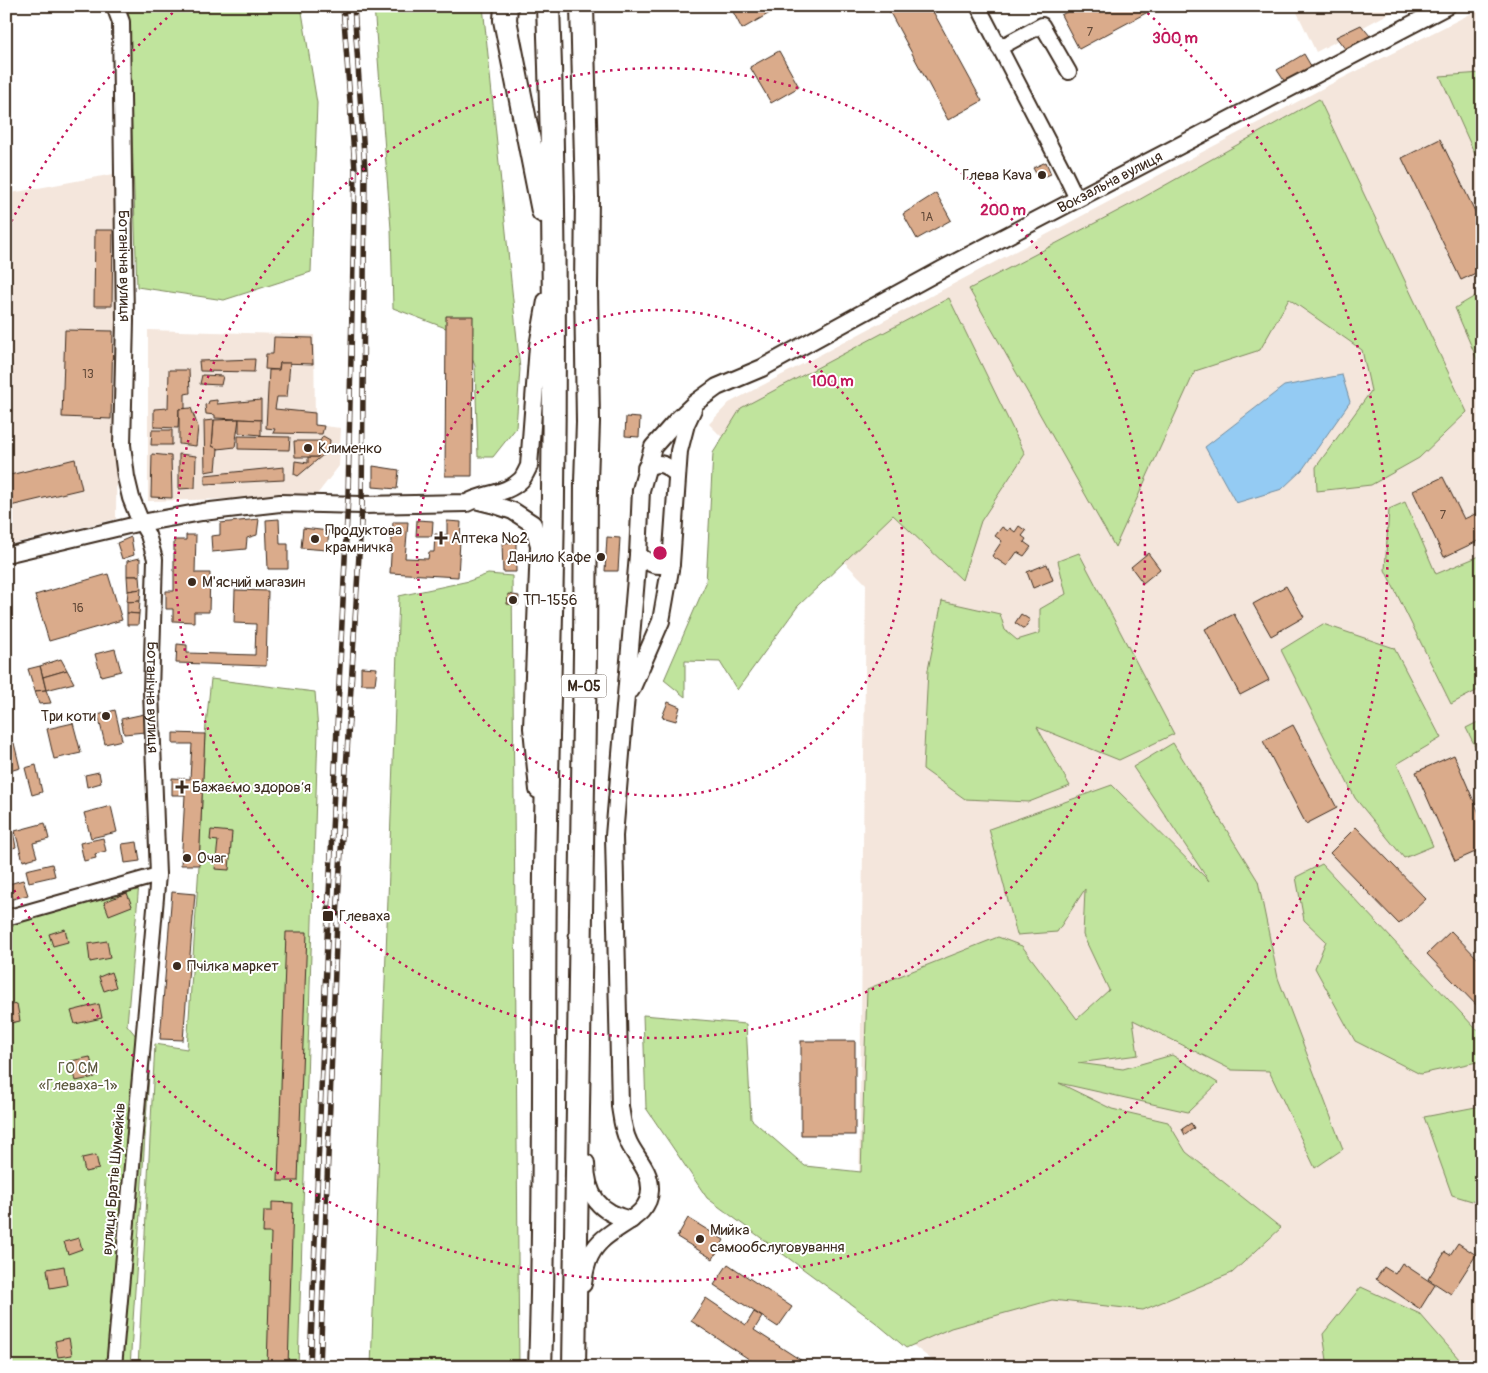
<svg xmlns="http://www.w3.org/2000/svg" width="1488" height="1373" font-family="Pangolin,sans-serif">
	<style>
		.built { fill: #f4e6dc }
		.green { fill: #c0e49d; stroke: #7e875e }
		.water { fill: #94cbf3; stroke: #708b9e }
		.building { fill: #daab8b; stroke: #3b2a1e }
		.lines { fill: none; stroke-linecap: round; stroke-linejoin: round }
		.minor-casing { stroke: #3b2a1e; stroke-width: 18 }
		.tertiary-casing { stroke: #3b2a1e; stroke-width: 20 }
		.trunk-casing { stroke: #3b2a1e; stroke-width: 26 }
		.minor { stroke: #fff; stroke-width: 14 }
		.tertiary { stroke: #fff; stroke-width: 16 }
		.trunk { stroke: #fff; stroke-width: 22 }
		.rail-casing { stroke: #3b2a1e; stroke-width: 5.5 }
		.rail { stroke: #fff; stroke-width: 4; stroke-dasharray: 11; stroke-linecap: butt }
		.ring { fill: none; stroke: #c2185b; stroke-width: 2.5; stroke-dasharray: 2.5 5 }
		.poi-dot { fill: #3b2a1e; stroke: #fff; stroke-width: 2 }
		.labels { text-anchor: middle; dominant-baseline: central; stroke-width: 4; stroke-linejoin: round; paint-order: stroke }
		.number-label { font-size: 12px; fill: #634a39 }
		.shield { fill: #fff; stroke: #766a62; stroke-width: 1 }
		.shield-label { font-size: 14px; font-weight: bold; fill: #3b2a1e }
		.poi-label { font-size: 15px; fill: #3b2a1e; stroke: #fff; text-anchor: start }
		.street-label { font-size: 15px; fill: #3b2a1e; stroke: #fff }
		.park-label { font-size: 15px; fill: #5c583e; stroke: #fff }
		.centre { fill: #c2185b; stroke: #fff; stroke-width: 2.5 }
		.ring-label { font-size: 15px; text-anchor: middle; font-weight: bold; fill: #c2185b; stroke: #fff; stroke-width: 4; stroke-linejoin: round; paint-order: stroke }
	</style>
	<rect width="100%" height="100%" fill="#fff"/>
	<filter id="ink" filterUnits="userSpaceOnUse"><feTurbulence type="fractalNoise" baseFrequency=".02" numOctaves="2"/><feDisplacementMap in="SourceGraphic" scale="10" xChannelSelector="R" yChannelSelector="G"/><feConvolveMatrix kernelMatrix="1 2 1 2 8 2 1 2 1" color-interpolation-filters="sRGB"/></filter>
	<g filter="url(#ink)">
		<g class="built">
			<polygon points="1294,6 1403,6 1316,52"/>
			<polygon points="1482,8 1482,1367 941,1367 892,1329 859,1199 866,584 709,424 729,403 1327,86"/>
			<polygon points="119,173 116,519 6,545 6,194"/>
			<polygon points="148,330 314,335 315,425 341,428 339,466 315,497 148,501"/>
		</g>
		<g class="green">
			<polygon points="128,6 301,6 317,103 311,272 224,300 137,287"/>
			<polygon points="374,6 483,6 520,369 516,428 493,457 478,457 475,366 464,335 393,308 391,229"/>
			<polygon points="1482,73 1482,170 1440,76"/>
			<polygon points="1319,99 1467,412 1419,458 1371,485 1317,491 1316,467 1371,391 1362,350 1289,299 1260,350 1195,371 1115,547 969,289 1137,201"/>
			<polygon points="1482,292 1482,371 1455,308"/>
			<polygon points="949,298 1025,454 981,521 962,580 893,515 798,606 737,690 720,662 685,661 685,697 664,680 706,583 713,453 741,408"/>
			<polygon points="1405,502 1436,574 1482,555 1482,688 1451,704 1385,570 1389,509"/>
			<polygon points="1079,553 1174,734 1119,760 1037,727 1070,786 1029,802 965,799 923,769 928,670 942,601 1000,614 1005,630 1017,640 1040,633 1040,609 1066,594 1058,561"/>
			<polygon points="488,574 512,576 519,1367 371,1367 399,596 469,581"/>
			<polygon points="1323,624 1394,648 1441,738 1397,764 1433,846 1404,858 1355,798 1281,650"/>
			<polygon points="211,679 315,692 318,731 298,1367 138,1367 155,1044 187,1049 199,865 205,734"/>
			<polygon points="1482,720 1482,760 1466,728"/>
			<polygon points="1173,743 1258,881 1278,978 1343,1149 1315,1168 1269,1071 1232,1070 1133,1020 1138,1055 1078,1063 1123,1069 1172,1055 1218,1083 1188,1112 1059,1083 1112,1109 1168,1122 1186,1152 1281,1228 1232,1273 1143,1310 1052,1300 951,1328 906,1348 875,1322 707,1198 646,1108 643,1015 746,1024 751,1119 805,1166 861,1172 867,989 998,937 1022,946 1077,1019 1109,990 1083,935 1085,889 1057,932 1017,935 989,829 1112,785 1209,881 1133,767"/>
			<polygon points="1322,864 1476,1029 1482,1030 1482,1061 1420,1074 1355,1041 1315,968 1326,941 1304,920 1296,877"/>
			<polygon points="139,883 127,1025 141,1042 151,1044 130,1367 6,1367 6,921"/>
			<polygon points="1481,1106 1482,1107 1482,1204 1452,1195 1424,1117"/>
			<polygon points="1361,1287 1420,1314 1466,1367 1328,1367 1323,1334"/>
		</g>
		<polygon class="water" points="1342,375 1350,402 1302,470 1282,489 1236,503 1205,447 1284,386"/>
		<g class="building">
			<polygon points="730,6 782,6 742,29"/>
			<polygon points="889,6 930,6 982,101 948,120 887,7"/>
			<polygon points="1078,6 1159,6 1079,49 1061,15"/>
			<polygon points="1361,25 1370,36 1346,50 1336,37"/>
			<polygon points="779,51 799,87 771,103 750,67"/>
			<polygon points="1304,54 1311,66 1285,82 1277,70"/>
			<polygon points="1440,139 1482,226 1482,270 1461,280 1402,158"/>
			<polygon points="1046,162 1051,174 1039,179 1033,168"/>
			<polygon points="936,193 951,220 917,239 903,214"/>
			<polygon points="95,230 113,230 112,306 94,306"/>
			<polygon points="446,316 473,316 472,476 445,476"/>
			<polygon points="65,330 113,331 111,419 62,417"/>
			<polygon points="274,337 312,338 313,364 280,363 279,370 265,369 266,354 273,354"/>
			<polygon points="255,359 254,372 200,371 199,361"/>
			<polygon points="280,363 290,363 287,397 277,397 275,409 315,413 315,425 324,426 322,434 273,433 275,429 266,428 269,370 279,370"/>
			<polygon points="169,370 189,370 190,393 185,394 185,409 179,409 178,428 154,427 154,409 168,408"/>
			<polygon points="202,375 223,376 221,385 200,384"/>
			<polygon points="217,400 217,404 261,400 261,420 215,418 215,415 206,414 205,405 208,404 209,401"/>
			<polygon points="191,408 198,427 196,446 179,444 179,409"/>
			<polygon points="626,417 640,418 639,437 625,436"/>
			<polygon points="239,419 235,447 218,449 212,446 214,420"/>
			<polygon points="239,419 261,420 261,435 239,433"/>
			<polygon points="214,420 212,446 218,449 216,470 205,472 204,421"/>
			<polygon points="152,430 172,430 172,445 151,445"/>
			<polygon points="238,436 290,437 289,450 238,449"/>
			<polygon points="323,436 330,440 329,450 298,476 294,474 295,461 308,463 308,457 318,457 320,441"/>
			<polygon points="294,441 320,441 318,457 295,457"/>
			<polygon points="152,454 171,456 172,498 151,497"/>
			<polygon points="179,454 196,456 195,488 179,489"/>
			<polygon points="75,459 82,489 6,507 6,476"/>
			<polygon points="373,466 399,470 397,489 373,487"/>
			<polygon points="284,467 284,480 205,484 205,475"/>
			<polygon points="1443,477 1464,519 1482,511 1482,539 1444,557 1413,491"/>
			<polygon points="259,519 257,535 247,538 246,549 212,552 211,536 220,535 220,523"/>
			<polygon points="279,519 280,544 288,544 288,569 268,569 266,520"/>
			<polygon points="417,520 433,521 432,536 416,536"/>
			<polygon points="447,521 461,522 458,577 390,573 393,522 408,522 405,558 428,559 429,552 434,552 435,534 447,535"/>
			<polygon points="1019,526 1026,531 1022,536 1026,539 1024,542 1031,547 1024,556 1017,552 1007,566 992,556 1002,541 995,536 1002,527 1008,531 1010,528 1015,532"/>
			<polygon points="303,528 329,531 327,550 301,548"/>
			<polygon points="186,535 196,535 195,573 210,573 209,612 194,612 194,622 173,621 173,609 166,609 166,591 174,591 174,540 186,540"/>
			<polygon points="131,537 134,555 122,559 117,543"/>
			<polygon points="607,537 620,538 618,571 605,571"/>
			<polygon points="516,542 516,572 503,572 502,543"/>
			<polygon points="1148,553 1160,569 1143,583 1131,567"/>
			<polygon points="140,558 140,576 127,576 127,561"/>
			<polygon points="1047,564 1053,580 1033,588 1027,572"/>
			<polygon points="108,574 122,620 49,641 35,595"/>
			<polygon points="127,576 140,576 141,589 128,591"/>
			<polygon points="1286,586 1304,617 1271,636 1253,604"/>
			<polygon points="141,589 140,601 127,602 128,591"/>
			<polygon points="235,590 268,591 266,666 176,663 177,644 187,645 187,653 255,655 256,624 234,623"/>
			<polygon points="508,594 519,596 518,605 507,604"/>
			<polygon points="140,601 139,614 127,613 127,602"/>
			<polygon points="127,613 139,614 138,625 127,625"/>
			<polygon points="1021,614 1030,620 1024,629 1015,623"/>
			<polygon points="1234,614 1269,680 1240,695 1205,629"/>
			<polygon points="115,649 121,671 101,676 95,654"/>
			<polygon points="61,659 67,670 43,677 40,666"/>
			<polygon points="40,666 46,690 35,691 28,669"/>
			<polygon points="361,667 377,668 375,684 361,684"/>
			<polygon points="67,670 74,683 46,690 43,677"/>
			<polygon points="46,690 51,703 39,704 35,691"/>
			<polygon points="668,702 680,707 676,721 662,717"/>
			<polygon points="115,710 122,740 105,744 98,715"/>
			<polygon points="144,714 145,732 124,734 121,719"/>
			<polygon points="73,723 81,753 54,759 47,729"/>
			<polygon points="1293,725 1337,808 1306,824 1263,741"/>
			<polygon points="173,733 205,734 199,865 181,865 185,795 172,795 172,778 190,779 192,744 173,744"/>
			<polygon points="14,743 20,768 6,772 6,745"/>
			<polygon points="1454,755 1482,820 1482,849 1455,861 1416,772"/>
			<polygon points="36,765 42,792 32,795 25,768"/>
			<polygon points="99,772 101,783 87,787 85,775"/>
			<polygon points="111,806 117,832 91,838 84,813"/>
			<polygon points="45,823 49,839 33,843 37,857 23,861 15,831"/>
			<polygon points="1356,827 1426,899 1399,924 1330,853"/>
			<polygon points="211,830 232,832 229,870 215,869 218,841 210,840"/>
			<polygon points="13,832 16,847 6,850 6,834"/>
			<polygon points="103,838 106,851 95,854 96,858 84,861 80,843"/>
			<polygon points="137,842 140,861 125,863 122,844"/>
			<polygon points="52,864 55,876 29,882 26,870"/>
			<polygon points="23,880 28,895 13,899 9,884"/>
			<polygon points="172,892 195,894 183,1040 160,1039"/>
			<polygon points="127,893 132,906 109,915 104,902"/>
			<polygon points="65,929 68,942 53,946 49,934"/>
			<polygon points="1451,931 1482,963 1482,1011 1427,954"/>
			<polygon points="286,932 307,932 298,1181 278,1181"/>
			<polygon points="107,941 110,958 90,962 88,944"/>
			<polygon points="111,972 116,987 104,991 99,977"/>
			<polygon points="17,1004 20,1021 6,1024 6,1006"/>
			<polygon points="99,1004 102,1018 75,1024 71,1011"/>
			<rect x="801" y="1041" width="54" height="94"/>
			<polygon points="90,1057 95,1077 76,1081 71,1061"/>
			<polygon points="1191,1123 1194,1128 1185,1135 1182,1129"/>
			<polygon points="96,1155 99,1169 85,1172 82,1158"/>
			<polygon points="272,1202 293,1203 288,1367 267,1367 271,1233 263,1233 264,1211 272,1211"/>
			<polygon points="688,1218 724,1240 713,1259 677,1237"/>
			<polygon points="79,1238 82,1249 68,1254 64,1242"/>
			<polygon points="1458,1243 1476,1255 1451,1294 1428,1279 1445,1252 1450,1255"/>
			<polygon points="1402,1263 1435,1285 1420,1309 1376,1279 1384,1267 1395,1274"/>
			<polygon points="728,1264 792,1307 778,1327 714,1285"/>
			<polygon points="64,1266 67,1285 50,1288 47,1269"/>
			<polygon points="706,1298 746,1325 754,1312 762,1317 754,1330 802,1361 798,1367 761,1367 691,1321"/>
			<polygon points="69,1338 72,1355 58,1357 55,1341"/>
		</g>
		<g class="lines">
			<defs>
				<g id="minor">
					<polyline points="978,6 1064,172 1077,199"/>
					<polyline points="999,48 1042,25 1069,72"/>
					<path id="s1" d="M6,555L141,523L148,535L155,559L151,691L158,875L114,1367"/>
					<polyline points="6,918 158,875"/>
				</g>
				<g id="tertiary">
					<path id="s2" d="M115,6L121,22L125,321L122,445L126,477L131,498L141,523L202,512L280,503L362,505L467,503C484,493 506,495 521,480C524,477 527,470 529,466L538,346L546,301"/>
					<path d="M646,468C660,460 666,465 677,474"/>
					<polyline points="475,500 495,505 513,511 533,524 539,545 532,728 538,790"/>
					<path d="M638,555C650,564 655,567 671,564"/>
					<polyline points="631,690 661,621 671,564 679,451 686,424 693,409"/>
					<path d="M586,1163C586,1195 599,1213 631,1220"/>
					<path id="s3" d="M583,1284C585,1268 588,1254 600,1242C617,1224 651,1217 650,1188C650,1170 636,1158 629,1143C623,1131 622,1119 620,1106L614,836L638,555L641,490L653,447L677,420L695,403L717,387L762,368L943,269L1447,6"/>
				</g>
				<g id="trunk">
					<polyline points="506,6 505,20 543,211"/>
					<path d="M540,1367C546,1203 543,1038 545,874C547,747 552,619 553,492C555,330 554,168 548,6"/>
					<polyline points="574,1367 585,654 586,482 588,422 586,286 587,197 582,6"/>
				</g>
			</defs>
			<use href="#minor" class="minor-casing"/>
			<use href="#tertiary" class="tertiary-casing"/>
			<use href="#trunk" class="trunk-casing"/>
			<use href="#minor" class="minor"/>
			<use href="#tertiary" class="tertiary"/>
			<use href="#trunk" class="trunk"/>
			<defs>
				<g id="rail">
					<polyline points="310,1367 328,916 348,496 355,169 343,6"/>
					<polyline points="320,1367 337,918 362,505 365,170 354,6"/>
				</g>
			</defs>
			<use href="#rail" class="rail-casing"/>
			<use href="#rail" class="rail"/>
		</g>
	</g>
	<g class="ring">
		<circle cx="660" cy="553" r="243"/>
		<circle cx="660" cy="553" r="485"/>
		<path d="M8 228A728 728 0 0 1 178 8M1142 8A728 728 0 1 1 8 878"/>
	</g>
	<g class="poi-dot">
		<circle cx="1042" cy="175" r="5"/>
		<circle cx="308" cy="448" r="5"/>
		<path d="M438.5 530.5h5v5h5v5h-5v5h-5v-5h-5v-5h5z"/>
		<circle cx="315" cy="539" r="5"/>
		<circle cx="601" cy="557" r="5"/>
		<circle cx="192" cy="582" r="5"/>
		<circle cx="513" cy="600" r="5"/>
		<circle cx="106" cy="716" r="5"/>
		<path d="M179.5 779.5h5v5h5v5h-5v5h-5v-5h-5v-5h5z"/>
		<circle cx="187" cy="858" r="5"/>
		<rect x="322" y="910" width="12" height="12" rx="2.5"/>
		<circle cx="177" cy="966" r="5"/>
		<circle cx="700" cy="1239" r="5"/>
	</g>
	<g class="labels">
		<g class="number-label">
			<text x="1090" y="32">7</text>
			<text x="927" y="217">1А</text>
			<text x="88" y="374">13</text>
			<text x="1443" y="515">7</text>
			<text x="78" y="608">16</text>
		</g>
		<rect class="shield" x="561.5" y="674.5" width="45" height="23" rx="4"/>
		<g class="shield-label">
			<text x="584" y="686">М-05</text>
		</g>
		<g class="poi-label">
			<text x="1032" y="175" text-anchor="end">Глева Kava</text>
			<text x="318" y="448">Клименко</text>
			<text x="325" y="530">Продуктова<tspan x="325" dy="17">крамничка</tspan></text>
			<text x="451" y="538">Аптека №2</text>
			<text x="591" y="557" text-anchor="end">Данило Кафе</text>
			<text x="202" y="582">М'ясний магазин</text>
			<text x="523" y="600">ТП-1556</text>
			<text x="96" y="716" text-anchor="end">Три коти</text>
			<text x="192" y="787">Бажаємо здоровʼя</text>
			<text x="197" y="858">Очаг</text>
			<text x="339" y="916">Глеваха</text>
			<text x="187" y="966">Пчілка маркет</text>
			<text x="710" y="1230">Мийка<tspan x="710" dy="17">самообслуговування</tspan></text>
		</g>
		<g class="street-label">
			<text stroke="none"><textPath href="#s3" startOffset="1405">Вокзальна вулиця</textPath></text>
			<text stroke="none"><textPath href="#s2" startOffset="261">Ботанічна вулиця</textPath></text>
			<text stroke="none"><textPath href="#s1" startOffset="316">Ботанічна вулиця</textPath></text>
			<text transform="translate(114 1179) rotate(-85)">вулиця Братів Шумейків</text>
		</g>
		<g class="park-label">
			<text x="78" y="1068">ГО СМ<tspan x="78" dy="17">«Глеваха-1»</tspan></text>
		</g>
	</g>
	<circle cx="660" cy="553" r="8" class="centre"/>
	<g class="ring-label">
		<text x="1175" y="43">300 m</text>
		<text x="1003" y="215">200 m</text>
		<text x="832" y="386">100 m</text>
	</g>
	<rect width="1488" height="1373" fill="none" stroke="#fff" stroke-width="25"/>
	<rect x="12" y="12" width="1463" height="1348" fill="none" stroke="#3b2a1e" stroke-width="2" filter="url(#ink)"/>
</svg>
